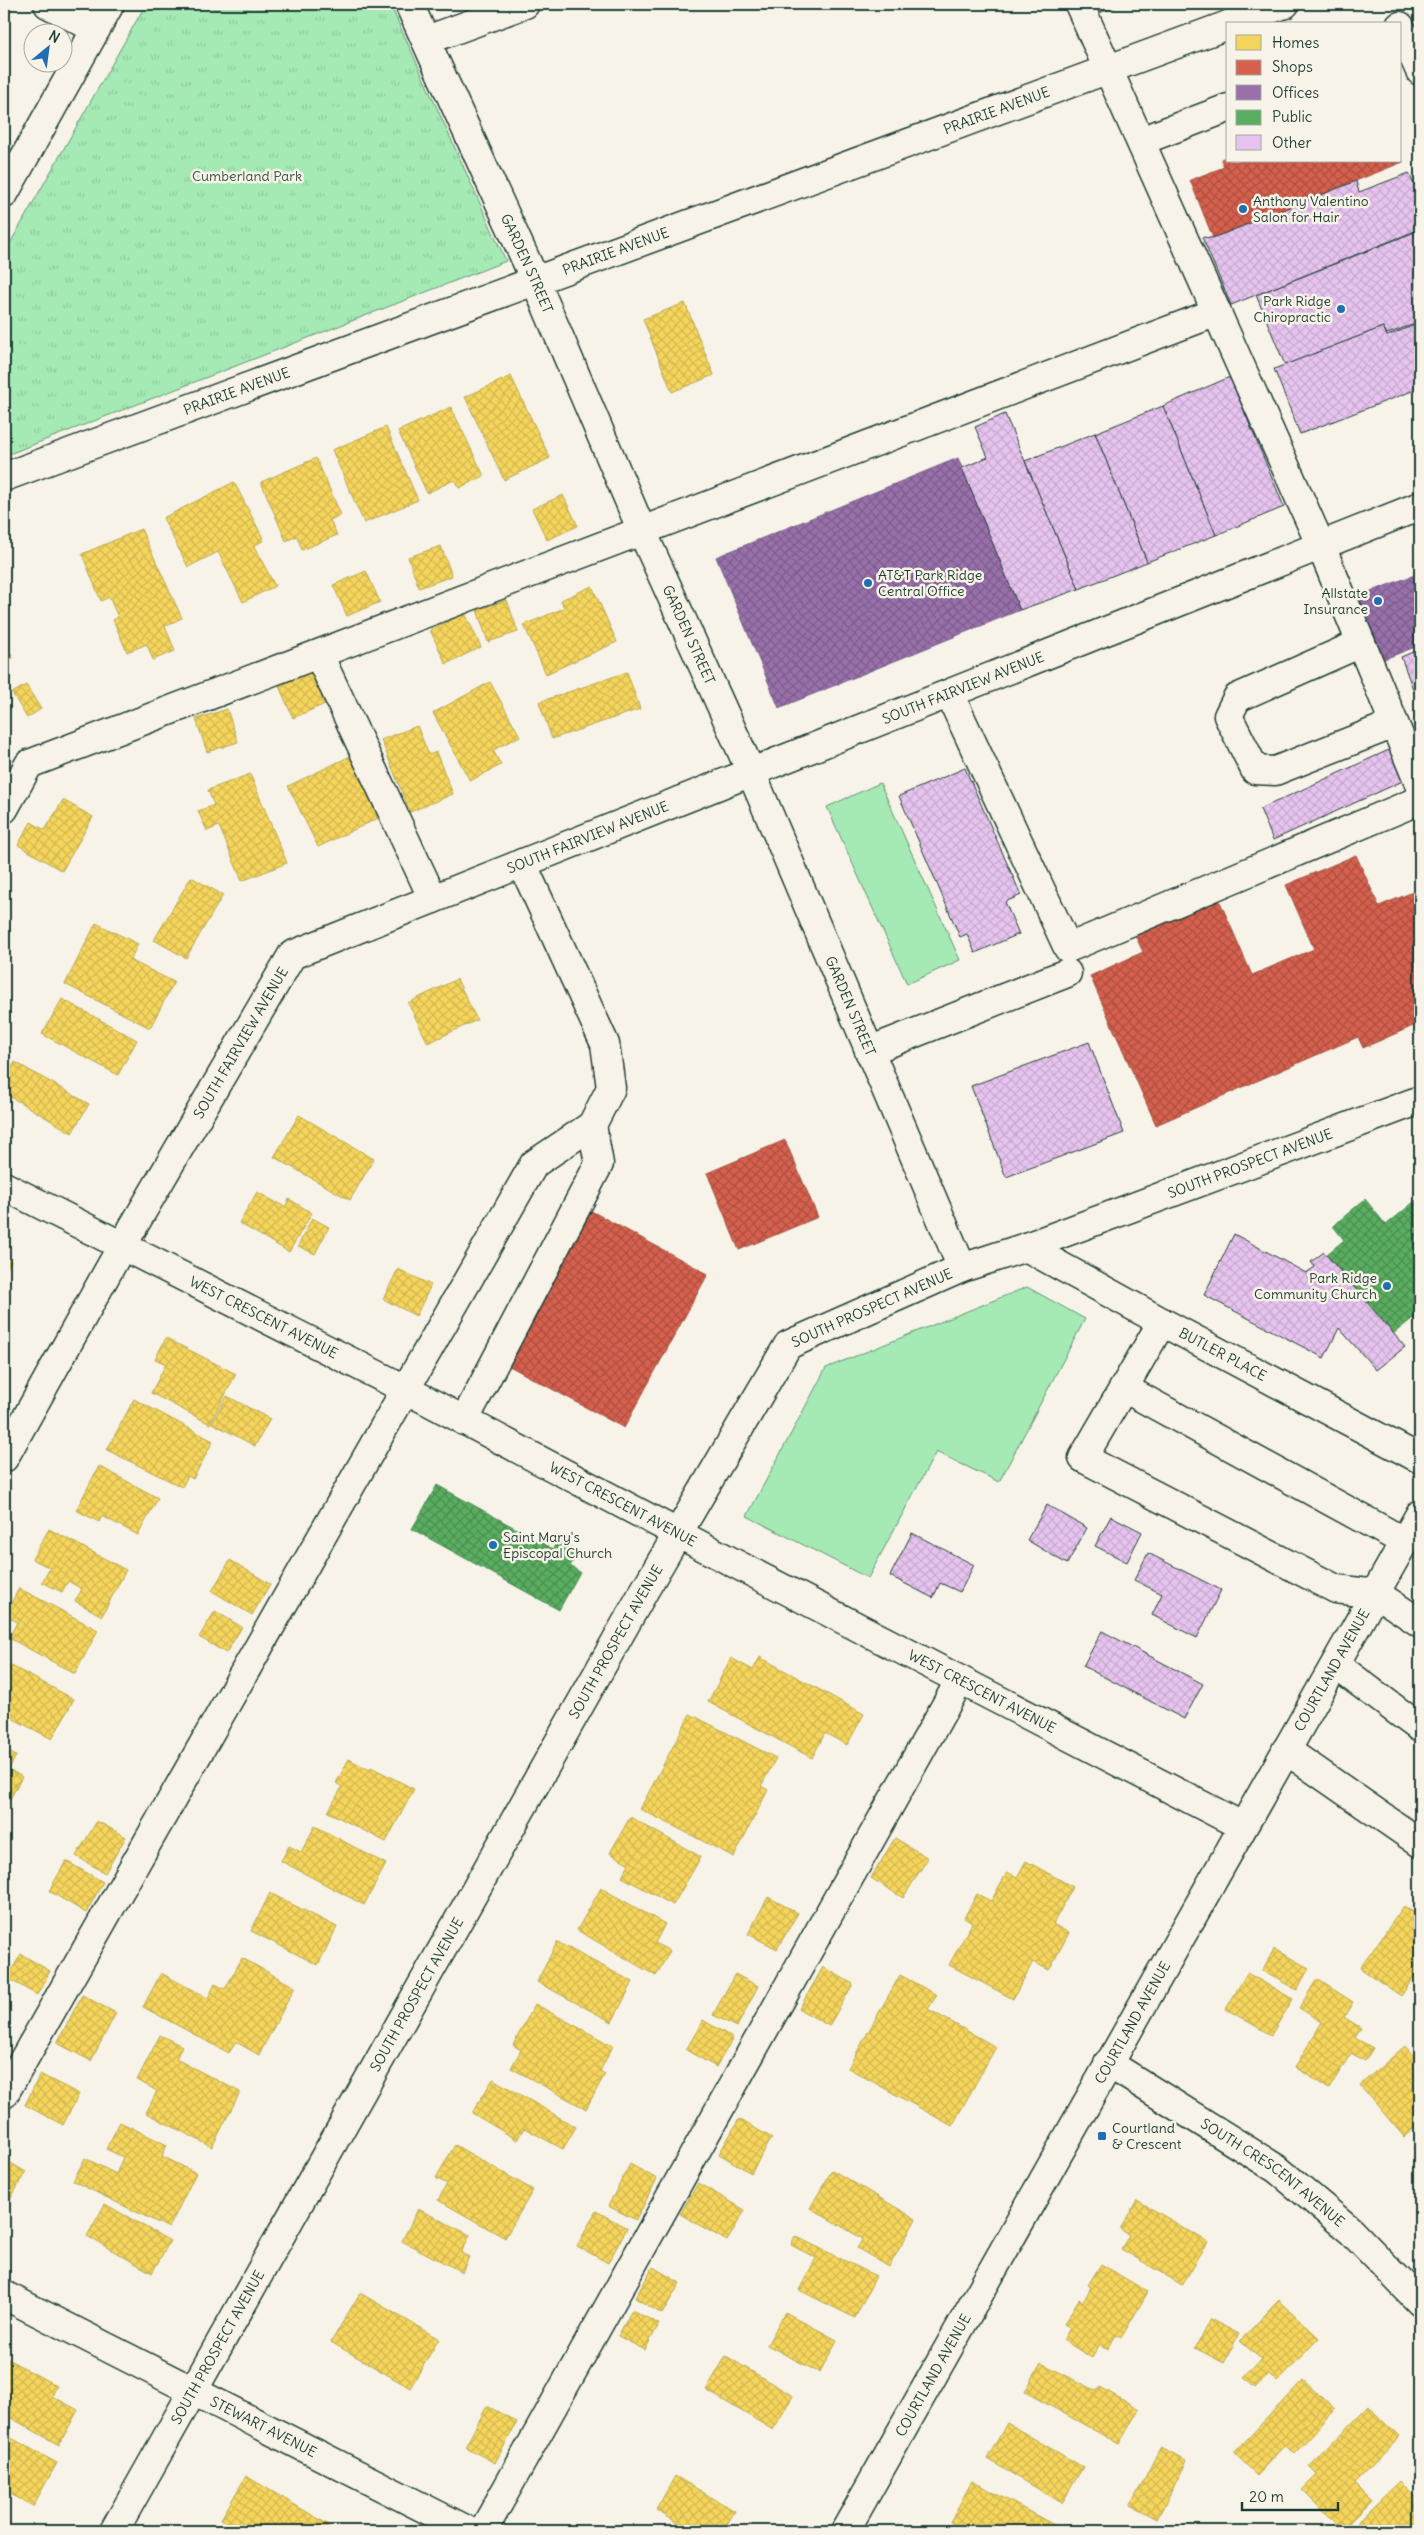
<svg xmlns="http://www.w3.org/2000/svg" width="1424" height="2535" font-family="Delius,sans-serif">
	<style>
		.grass { fill: #a5eab5; stroke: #629474 }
		.park { fill: url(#park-tufts); stroke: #629474 }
		.homes { fill: url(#homes-cross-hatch); stroke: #b6a750 }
		.shops { fill: url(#shops-cross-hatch); stroke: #9f5646 }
		.offices { fill: url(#offices-cross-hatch); stroke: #746187 }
		.public { fill: url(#public-cross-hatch); stroke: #488c54 }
		.building { fill: url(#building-cross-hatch); stroke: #1f3d34 }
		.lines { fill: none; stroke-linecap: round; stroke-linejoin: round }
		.minor-casing { stroke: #1f3d34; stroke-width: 31 }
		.minor { stroke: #f7f3e8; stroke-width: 28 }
		.poi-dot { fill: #1f6fb2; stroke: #f7f3e8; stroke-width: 2 }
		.labels { text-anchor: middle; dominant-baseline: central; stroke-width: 5; stroke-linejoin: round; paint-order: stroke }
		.street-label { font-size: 14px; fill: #1f3d34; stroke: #f7f3e8 }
		.park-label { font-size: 14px; fill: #335747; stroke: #f7f3e8 }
		.poi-label { font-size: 14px; fill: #1f3d34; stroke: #f7f3e8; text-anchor: start }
	</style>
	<defs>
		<pattern id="park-tufts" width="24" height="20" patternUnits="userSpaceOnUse" patternTransform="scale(1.25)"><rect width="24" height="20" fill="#a5eab5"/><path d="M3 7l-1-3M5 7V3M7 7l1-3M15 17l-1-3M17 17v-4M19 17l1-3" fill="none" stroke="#8eca9c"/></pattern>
		<pattern id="homes-cross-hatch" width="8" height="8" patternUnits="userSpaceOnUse" patternTransform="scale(1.25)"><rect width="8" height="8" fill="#f6d55c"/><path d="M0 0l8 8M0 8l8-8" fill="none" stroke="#d2b851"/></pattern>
		<pattern id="shops-cross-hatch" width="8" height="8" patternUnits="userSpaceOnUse" patternTransform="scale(1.25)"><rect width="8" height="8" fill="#d6604d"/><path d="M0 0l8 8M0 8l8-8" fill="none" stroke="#ad5041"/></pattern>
		<pattern id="offices-cross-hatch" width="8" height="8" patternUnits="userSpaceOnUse" patternTransform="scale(1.25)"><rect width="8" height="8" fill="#9970ab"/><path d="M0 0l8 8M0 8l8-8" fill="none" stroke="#7c5d8c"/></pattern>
		<pattern id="public-cross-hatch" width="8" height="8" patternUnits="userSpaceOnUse" patternTransform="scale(1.25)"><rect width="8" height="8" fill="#5aae61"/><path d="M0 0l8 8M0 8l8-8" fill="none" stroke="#4a8f51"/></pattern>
		<pattern id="building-cross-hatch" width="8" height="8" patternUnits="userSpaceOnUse" patternTransform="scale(1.25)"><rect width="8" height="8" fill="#e7c4ef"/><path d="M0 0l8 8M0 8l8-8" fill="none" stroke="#c6a9ce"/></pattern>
	</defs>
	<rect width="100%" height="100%" fill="#f7f3e8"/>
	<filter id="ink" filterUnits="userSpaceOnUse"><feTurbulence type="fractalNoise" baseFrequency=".02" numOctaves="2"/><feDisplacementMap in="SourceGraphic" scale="10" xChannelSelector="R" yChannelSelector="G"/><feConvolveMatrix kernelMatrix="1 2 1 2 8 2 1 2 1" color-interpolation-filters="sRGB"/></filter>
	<g filter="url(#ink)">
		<g class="grass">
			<polygon points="880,783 960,960 907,984 827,807"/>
			<polygon points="1027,1287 1085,1319 999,1482 936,1452 868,1578 747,1516 826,1368"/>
		</g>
		<polygon class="park" points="146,4 390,4 506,261 4,456 4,254"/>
		<g class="homes">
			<polygon points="685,303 714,375 672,392 643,319"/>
			<polygon points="511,376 550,458 504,480 465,397"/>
			<polygon points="451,407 484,476 459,488 454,480 427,493 398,431"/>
			<polygon points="386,427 418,500 364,523 332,450"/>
			<polygon points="316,458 341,515 330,520 337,535 302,550 297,536 286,541 261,482"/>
			<polygon points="234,482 264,540 254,546 275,586 243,602 218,552 188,567 163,518"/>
			<polygon points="563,495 578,526 547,540 532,509"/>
			<polygon points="141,529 182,618 165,626 175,651 153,660 147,644 127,652 113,620 118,617 109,597 101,601 82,554"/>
			<polygon points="441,546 452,576 419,588 408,557"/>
			<polygon points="366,571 380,602 347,616 333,585"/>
			<polygon points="592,586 617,642 546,674 524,625 564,608 561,600"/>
			<polygon points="507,600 518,632 488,642 477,610"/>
			<polygon points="465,613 481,647 446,664 430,630"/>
			<polygon points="4,639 13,658 4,663"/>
			<polygon points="310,672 325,704 293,718 279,686"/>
			<polygon points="627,672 640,709 552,739 539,702"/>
			<polygon points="490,682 520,736 493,750 501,765 470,781 433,713"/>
			<polygon points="26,685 41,709 27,718 12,693"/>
			<polygon points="227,709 238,742 207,752 196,719"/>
			<polygon points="417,726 429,755 436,752 453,794 410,812 381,740"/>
			<polygon points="359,752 389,813 318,847 288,786"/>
			<polygon points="250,774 287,863 242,881 219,826 207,831 198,811 214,805 208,790"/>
			<polygon points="63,800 93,817 62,871 18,845 31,822 45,830"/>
			<polygon points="191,877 223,895 186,958 154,940"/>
			<polygon points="96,923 138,944 130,960 174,982 150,1028 65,984"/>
			<polygon points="457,979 477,1020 428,1043 408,1003"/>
			<polygon points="62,999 137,1040 118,1075 42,1034"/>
			<polygon points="15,1062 89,1104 72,1133 4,1093 4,1081"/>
			<polygon points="299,1115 374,1159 350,1200 274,1157"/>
			<polygon points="257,1192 285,1207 289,1199 312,1213 289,1252 239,1223"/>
			<polygon points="312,1218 329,1227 315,1254 298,1246"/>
			<polygon points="4,1258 11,1261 4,1274"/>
			<polygon points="398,1269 431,1285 416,1316 383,1299"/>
			<polygon points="166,1338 236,1374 210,1424 151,1393 166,1364 155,1359"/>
			<polygon points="227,1396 270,1419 255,1446 212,1423"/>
			<polygon points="134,1399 213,1441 193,1479 188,1476 182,1487 107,1450"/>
			<polygon points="99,1466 158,1498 138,1535 102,1516 99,1522 76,1510"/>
			<polygon points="49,1529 126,1570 102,1616 75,1601 82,1589 68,1581 62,1592 42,1582 50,1568 32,1559"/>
			<polygon points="230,1560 270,1584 252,1615 212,1591"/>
			<polygon points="19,1588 98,1630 75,1674 9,1638 17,1622 5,1615"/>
			<polygon points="215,1611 242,1627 226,1653 199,1637"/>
			<polygon points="760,1657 864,1714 847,1745 825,1733 812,1758 708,1702 731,1658 753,1670"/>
			<polygon points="4,1662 74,1699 52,1739 4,1714"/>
			<polygon points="690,1714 776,1758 761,1786 768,1790 734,1857 640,1809"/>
			<polygon points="4,1749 16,1756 9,1769 22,1777 4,1810"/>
			<polygon points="349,1759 370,1770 371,1767 414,1789 386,1842 328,1812 342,1787 336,1783"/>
			<polygon points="630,1817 701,1857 673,1905 622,1877 629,1864 610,1853"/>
			<polygon points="97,1821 126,1837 105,1873 76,1856"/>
			<polygon points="315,1826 386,1864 364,1905 281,1861 289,1846 301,1852"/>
			<polygon points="895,1838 928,1858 903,1898 871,1878"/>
			<polygon points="66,1861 103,1882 86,1913 49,1891"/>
			<polygon points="1026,1861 1073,1887 1053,1924 1069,1933 1049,1970 1033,1962 1013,1999 949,1965 972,1923 964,1918 977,1894 991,1901 1007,1872 1017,1877"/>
			<polygon points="601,1888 665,1924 655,1943 670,1951 656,1976 577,1930"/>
			<polygon points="270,1893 337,1927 318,1965 251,1931"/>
			<polygon points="768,1897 798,1913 777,1949 748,1934"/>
			<polygon points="1404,1906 1420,1917 1420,1968 1401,1996 1360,1968"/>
			<polygon points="557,1942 633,1982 612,2022 537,1982"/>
			<polygon points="1274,1949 1309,1968 1297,1990 1262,1971"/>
			<polygon points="21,1954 50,1971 37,1995 7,1978"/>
			<polygon points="242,1958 295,1987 259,2055 236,2042 229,2053 143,2007 161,1973 208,1998 215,1984 225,1989"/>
			<polygon points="823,1967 853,1984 829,2026 799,2009"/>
			<polygon points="1247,1973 1293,1999 1271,2035 1226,2009"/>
			<polygon points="735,1974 758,1986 737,2027 713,2015"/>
			<polygon points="900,1975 937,1995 928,2009 996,2047 952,2126 848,2068"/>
			<polygon points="1317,1979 1353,2002 1344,2017 1361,2028 1355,2038 1373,2048 1365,2061 1351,2053 1329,2089 1295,2067 1322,2022 1299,2008"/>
			<polygon points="82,1995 116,2013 91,2061 57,2043"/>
			<polygon points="535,2004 613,2046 600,2071 605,2074 586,2109 511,2068 521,2050 513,2045"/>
			<polygon points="703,2020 733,2038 716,2067 686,2050"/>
			<polygon points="160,2035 182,2046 176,2059 240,2092 212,2147 146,2113 157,2091 137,2080"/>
			<polygon points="1405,2046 1420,2063 1420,2123 1404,2137 1360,2085"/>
			<polygon points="40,2074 79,2094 63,2125 25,2105"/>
			<polygon points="493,2079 576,2127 563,2149 524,2128 517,2140 472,2113"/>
			<polygon points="739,2119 772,2138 751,2173 719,2154"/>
			<polygon points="120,2122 167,2145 162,2156 196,2173 169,2228 73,2181 85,2158 116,2174 123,2157 106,2149"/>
			<polygon points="1420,2142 1420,2157 1413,2147"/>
			<polygon points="455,2145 533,2190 505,2238 438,2200 447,2184 436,2178"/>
			<polygon points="4,2159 26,2172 8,2203 4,2201"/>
			<polygon points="630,2164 657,2179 636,2220 608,2206"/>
			<polygon points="832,2170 916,2219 889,2267 857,2248 863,2239 810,2208"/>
			<polygon points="698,2183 745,2210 727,2241 680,2214"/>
			<polygon points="1137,2200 1208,2242 1182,2285 1121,2249 1129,2235 1120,2229"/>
			<polygon points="105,2204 170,2241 152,2273 87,2236"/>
			<polygon points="418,2209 470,2235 461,2253 469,2257 462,2272 402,2241"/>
			<polygon points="596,2211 627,2228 608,2263 577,2246"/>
			<polygon points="795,2236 876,2276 855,2318 799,2290 816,2258 791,2245"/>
			<polygon points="1101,2264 1148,2292 1121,2338 1116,2335 1108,2349 1100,2344 1092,2358 1063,2340 1070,2328 1064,2324 1079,2299 1083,2302 1091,2287 1088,2285"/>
			<polygon points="653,2267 680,2283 662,2314 635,2298"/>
			<polygon points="360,2293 439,2339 410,2388 331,2342"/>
			<polygon points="1279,2300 1319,2338 1277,2382 1269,2374 1255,2388 1244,2378 1261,2359 1240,2341"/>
			<polygon points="632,2310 659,2324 645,2350 618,2336"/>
			<polygon points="785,2312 837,2340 820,2373 767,2345"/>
			<polygon points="1210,2319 1239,2334 1224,2363 1195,2348"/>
			<polygon points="726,2356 793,2396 773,2430 706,2390"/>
			<polygon points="4,2357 57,2386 52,2396 78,2410 59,2445 4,2414"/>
			<polygon points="1041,2363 1097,2391 1100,2387 1139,2409 1119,2444 1025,2392"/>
			<polygon points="1303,2380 1335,2410 1294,2454 1285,2445 1257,2475 1234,2453"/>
			<polygon points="487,2406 517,2422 495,2463 465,2447"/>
			<polygon points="1369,2406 1400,2437 1354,2484 1371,2501 1342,2530 1302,2490 1317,2475 1309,2467"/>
			<polygon points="1007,2423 1083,2467 1062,2503 987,2459"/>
			<polygon points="4,2434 57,2463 33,2506 5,2491 4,2493"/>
			<polygon points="1160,2448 1187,2461 1157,2519 1131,2505"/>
			<polygon points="246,2476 329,2525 326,2531 241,2531 221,2519"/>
			<polygon points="675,2476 735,2511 723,2531 691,2531 656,2510"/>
			<polygon points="972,2481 1056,2526 1053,2531 968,2531 950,2522"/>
			<polygon points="1400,2481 1420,2501 1420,2531 1348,2531"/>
			<polygon points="4,2520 10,2524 6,2531 4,2531"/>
		</g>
		<g class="shops">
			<polygon points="1400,155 1403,162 1213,238 1190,180 1224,167 1221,159 1228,156 1228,161 1400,161"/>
			<polygon points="1356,855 1379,906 1420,889 1420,1023 1363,1048 1358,1037 1156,1125 1090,976 1143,952 1134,933 1218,897 1252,975 1314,949 1286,885"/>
			<polygon points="785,1140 818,1217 739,1250 707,1173"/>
			<polygon points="584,1207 708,1274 624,1428 500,1361"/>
		</g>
		<g class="offices">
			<polygon points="958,458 1020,610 779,708 716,557"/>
			<polygon points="1420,573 1420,645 1382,660 1358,596"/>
		</g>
		<g class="public">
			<polygon points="1420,1197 1420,1326 1413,1318 1393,1334 1326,1255 1344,1240 1333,1226 1365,1199 1386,1225"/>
			<polygon points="437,1485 553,1549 557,1540 578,1552 570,1566 580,1572 559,1610 412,1529"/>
		</g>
		<g class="building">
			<polygon points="1095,4 1123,4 1099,13"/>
			<polygon points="1409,173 1420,198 1420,229 1231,305 1202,237 1213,238 1356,181 1359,192"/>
			<polygon points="1420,230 1420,322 1387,334 1383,327 1285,365 1256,295"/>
			<polygon points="1420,323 1420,388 1300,434 1274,369 1383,327 1387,336"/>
			<polygon points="1230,377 1284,507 1216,535 1163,406"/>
			<polygon points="1163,406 1216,535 1147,562 1095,433"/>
			<polygon points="1005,414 1079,589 1020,610 962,468 988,457 975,427"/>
			<polygon points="1095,433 1147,562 1079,589 1025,461"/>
			<polygon points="1420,649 1420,690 1414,692 1401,657"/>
			<polygon points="1391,749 1405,780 1273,840 1260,809"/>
			<polygon points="965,768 1021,895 1005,902 1019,934 975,953 967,934 960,937 899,796"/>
			<polygon points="1089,1042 1124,1133 1006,1177 971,1086"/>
			<polygon points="1234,1234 1306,1273 1315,1267 1311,1262 1324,1252 1405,1347 1376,1370 1339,1328 1324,1358 1204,1295"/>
			<polygon points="1047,1505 1087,1528 1067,1564 1027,1540"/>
			<polygon points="1111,1516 1142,1532 1127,1562 1095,1546"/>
			<polygon points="912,1533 974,1565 960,1592 940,1583 933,1598 890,1576"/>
			<polygon points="1148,1553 1221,1590 1197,1638 1152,1615 1162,1594 1134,1580"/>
			<polygon points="1102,1631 1203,1684 1184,1719 1083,1666"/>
		</g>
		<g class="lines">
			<defs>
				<g id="minor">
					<polyline points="48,4 96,29"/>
					<path id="s1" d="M409,4L535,280L642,531L751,772L962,1268"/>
					<polyline points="1079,4 1321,546 1420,786"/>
					<polyline points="1230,24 1285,4"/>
					<polyline points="1400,26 1420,71"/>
					<polyline points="427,40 525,4"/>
					<polyline points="1141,141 1228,108"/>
					<polyline points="4,194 110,4"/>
					<path id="s2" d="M4,477L1228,25"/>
					<polyline points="1361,643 1237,698 1228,716 1255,770 1275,771 1394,724"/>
					<polyline points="319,655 433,899"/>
					<polyline points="950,695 1068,948 1420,800"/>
					<polyline points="4,809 29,764 1217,312"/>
					<polyline points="869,1051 1067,973"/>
					<path id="s3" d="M4,1186L405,1389L734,1563L1242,1826"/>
					<path id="s4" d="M1026,1247L1162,1322L1420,1459"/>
					<polyline points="1162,1322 1083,1458 1336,1589 1377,1594 1420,1623"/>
					<polyline points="1124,1388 1405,1542"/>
					<polyline points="464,1421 599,1164 592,1125"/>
					<path id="s5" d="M4,1458L122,1246L292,955L1420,506"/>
					<polyline points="1336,1665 1420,1728"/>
					<polyline points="1286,1750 1420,1843"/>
					<path id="s6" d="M1108,2063L1277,2169L1351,2231L1420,2302"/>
					<polyline points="4,2094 534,1164 592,1125 611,1088 605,1044 522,863"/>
					<path id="s7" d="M4,2295L469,2531"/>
					<path id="s8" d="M114,2531L643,1593L788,1345L962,1268L1026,1247L1420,1100"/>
					<polyline points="483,2531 960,1680"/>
					<path id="s9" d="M845,2531L1420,1514"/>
				</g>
			</defs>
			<use href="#minor" class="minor-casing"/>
			<use href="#minor" class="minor"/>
		</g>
	</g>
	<g class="poi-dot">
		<circle cx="1243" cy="209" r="5"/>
		<circle cx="1341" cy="309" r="5"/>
		<circle cx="868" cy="583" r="5"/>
		<circle cx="1378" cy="601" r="5"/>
		<circle cx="1387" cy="1286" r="5"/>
		<circle cx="493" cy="1545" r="5"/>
		<rect x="1097" y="2131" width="10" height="10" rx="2.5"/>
	</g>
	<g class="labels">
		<g class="street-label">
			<text stroke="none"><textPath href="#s2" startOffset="1058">PRAIRIE AVENUE</textPath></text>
			<text stroke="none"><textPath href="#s2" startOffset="652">PRAIRIE AVENUE</textPath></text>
			<text stroke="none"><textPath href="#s1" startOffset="285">GARDEN STREET</textPath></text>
			<text stroke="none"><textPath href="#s2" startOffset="248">PRAIRIE AVENUE</textPath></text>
			<text stroke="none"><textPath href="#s1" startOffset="690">GARDEN STREET</textPath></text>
			<text stroke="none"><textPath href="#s5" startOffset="1302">SOUTH FAIRVIEW AVENUE</textPath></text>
			<text stroke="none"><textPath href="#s5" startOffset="898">SOUTH FAIRVIEW AVENUE</textPath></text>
			<text stroke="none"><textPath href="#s1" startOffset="1095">GARDEN STREET</textPath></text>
			<text stroke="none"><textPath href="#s5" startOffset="478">SOUTH FAIRVIEW AVENUE</textPath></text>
			<text stroke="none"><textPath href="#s8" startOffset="1861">SOUTH PROSPECT AVENUE</textPath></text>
			<text stroke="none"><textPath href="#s8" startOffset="1456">SOUTH PROSPECT AVENUE</textPath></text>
			<text stroke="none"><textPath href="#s3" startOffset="291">WEST CRESCENT AVENUE</textPath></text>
			<text stroke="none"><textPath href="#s4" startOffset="224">BUTLER PLACE</textPath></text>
			<text stroke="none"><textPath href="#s3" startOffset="696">WEST CRESCENT AVENUE</textPath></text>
			<text stroke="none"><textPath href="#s8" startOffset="1021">SOUTH PROSPECT AVENUE</textPath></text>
			<text stroke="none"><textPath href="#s9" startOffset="989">COURTLAND AVENUE</textPath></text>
			<text stroke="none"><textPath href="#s3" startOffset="1101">WEST CRESCENT AVENUE</textPath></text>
			<text stroke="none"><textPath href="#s8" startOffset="616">SOUTH PROSPECT AVENUE</textPath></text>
			<text stroke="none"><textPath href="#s9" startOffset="584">COURTLAND AVENUE</textPath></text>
			<text stroke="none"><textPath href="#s6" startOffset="198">SOUTH CRESCENT AVENUE</textPath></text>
			<text stroke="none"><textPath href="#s8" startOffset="211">SOUTH PROSPECT AVENUE</textPath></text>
			<text stroke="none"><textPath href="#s9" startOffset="179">COURTLAND AVENUE</textPath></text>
			<text stroke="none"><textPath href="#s7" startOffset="291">STEWART AVENUE</textPath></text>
		</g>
		<g class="park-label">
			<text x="247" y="176">Cumberland Park</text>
		</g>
		<g class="poi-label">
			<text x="1253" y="201">Anthony Valentino<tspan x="1253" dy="16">Salon for Hair</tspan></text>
			<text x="1331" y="301" text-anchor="end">Park Ridge<tspan x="1331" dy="16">Chiropractic</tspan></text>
			<text x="878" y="575">AT&amp;T Park Ridge<tspan x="878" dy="16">Central Office</tspan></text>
			<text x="1368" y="593" text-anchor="end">Allstate<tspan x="1368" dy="16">Insurance</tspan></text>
			<text x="1377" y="1278" text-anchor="end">Park Ridge<tspan x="1377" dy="16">Community Church</tspan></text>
			<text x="503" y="1537">Saint Mary's<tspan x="503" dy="16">Episcopal Church</tspan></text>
			<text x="1112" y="2128">Courtland<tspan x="1112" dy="16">&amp; Crescent</tspan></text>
		</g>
	</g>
	<rect width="1424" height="2535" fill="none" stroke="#f7f3e8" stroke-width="20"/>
	<rect x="10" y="10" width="1404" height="2515" fill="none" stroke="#1f3d34" stroke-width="2" filter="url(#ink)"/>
	<rect x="1226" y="22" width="175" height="140" fill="#f7f3e8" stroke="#a1aaa0"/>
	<rect x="1236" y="35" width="25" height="15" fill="#f6d55c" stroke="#a1aaa0"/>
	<text x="1272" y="48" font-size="15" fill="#1f3d34">Homes</text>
	<rect x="1236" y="60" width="25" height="15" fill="#d6604d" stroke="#a1aaa0"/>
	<text x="1272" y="72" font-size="15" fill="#1f3d34">Shops</text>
	<rect x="1236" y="85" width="25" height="15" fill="#9970ab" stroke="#a1aaa0"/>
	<text x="1272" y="98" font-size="15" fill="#1f3d34">Offices</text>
	<rect x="1236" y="110" width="25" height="15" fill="#5aae61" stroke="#a1aaa0"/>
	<text x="1272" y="122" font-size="15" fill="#1f3d34">Public</text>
	<rect x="1236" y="135" width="25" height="15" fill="#e7c4ef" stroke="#a1aaa0"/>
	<text x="1272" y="148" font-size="15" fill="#1f3d34">Other</text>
	<g transform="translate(48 48) rotate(29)"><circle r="24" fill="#f7f3e8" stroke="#a1aaa0"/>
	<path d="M0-4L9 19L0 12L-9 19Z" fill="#1f6fb2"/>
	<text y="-8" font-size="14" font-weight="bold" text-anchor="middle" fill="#1f3d34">N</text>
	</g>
	<path d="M1242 2502v8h96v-8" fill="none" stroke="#1f3d34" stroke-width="2.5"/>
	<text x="1249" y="2502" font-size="15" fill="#1f3d34" stroke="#f7f3e8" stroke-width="4" paint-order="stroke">20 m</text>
</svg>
